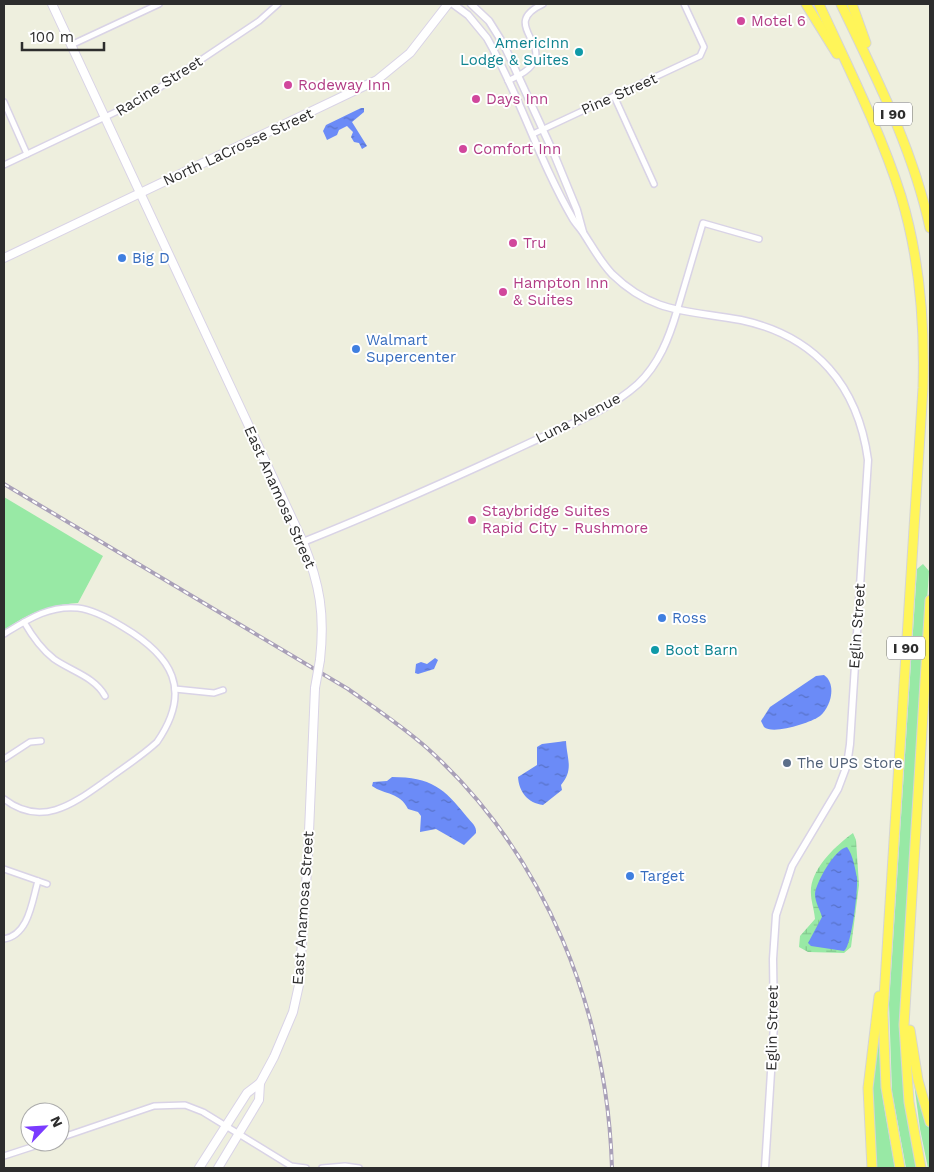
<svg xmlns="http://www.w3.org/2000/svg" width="934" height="1172" font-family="'Work Sans',sans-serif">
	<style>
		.grass { fill: #98e9a5 }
		.wetland { fill: url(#wetland-marsh) }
		.water { fill: url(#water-ripples) }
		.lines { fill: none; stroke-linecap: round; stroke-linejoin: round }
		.minor-casing { stroke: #d9d3e6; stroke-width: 8 }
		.tertiary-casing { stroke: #d9d3e6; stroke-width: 9 }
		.secondary-casing { stroke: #d9d3e6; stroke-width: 10 }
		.motorway-casing { stroke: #d5d5d5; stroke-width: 11 }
		.minor { stroke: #fff; stroke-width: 5 }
		.tertiary { stroke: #fff; stroke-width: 6 }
		.secondary { stroke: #fff; stroke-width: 8 }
		.motorway { stroke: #fff559; stroke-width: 9 }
		.rail-casing { stroke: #a9a0b8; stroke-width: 4 }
		.rail { stroke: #fff; stroke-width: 2; stroke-dasharray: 5.5; stroke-linecap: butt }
		.secondary-bridge-casing { stroke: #d9d3e6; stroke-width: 10; stroke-linecap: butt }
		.secondary-bridge { stroke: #fff; stroke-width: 8 }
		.hotel-dot { fill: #d1479c; stroke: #fff; stroke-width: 2 }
		.culture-dot { fill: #0f9aa8; stroke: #fff; stroke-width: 2 }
		.shop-dot { fill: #3f7fe0; stroke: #fff; stroke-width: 2 }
		.service-dot { fill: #5c6f8a; stroke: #fff; stroke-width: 2 }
		.labels { text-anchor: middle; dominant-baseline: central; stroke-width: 4; stroke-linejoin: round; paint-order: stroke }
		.shield { fill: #fff; stroke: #6c6c6c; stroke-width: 1 }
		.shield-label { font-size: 14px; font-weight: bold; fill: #2d2d2d }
		.hotel-label { font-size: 15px; fill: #b23c85; stroke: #fff; text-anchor: start }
		.culture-label { font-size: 15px; fill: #0d838f; stroke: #fff; text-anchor: end }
		.street-label { font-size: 15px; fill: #2d2d2d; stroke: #fff }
		.shop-label { font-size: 15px; fill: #366cbe; stroke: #fff; text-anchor: start }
		.service-label { font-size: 15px; fill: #4e5e75; stroke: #fff; text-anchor: start }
	</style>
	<defs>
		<pattern id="wetland-marsh" width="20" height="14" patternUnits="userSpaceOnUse" patternTransform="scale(1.25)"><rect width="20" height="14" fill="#98e9a5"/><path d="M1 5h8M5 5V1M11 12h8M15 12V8" fill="none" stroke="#83c88e"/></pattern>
		<pattern id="water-ripples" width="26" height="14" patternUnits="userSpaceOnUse" patternTransform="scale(1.25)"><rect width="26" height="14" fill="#6b8bf7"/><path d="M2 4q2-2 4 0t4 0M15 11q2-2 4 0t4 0" fill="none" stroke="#5872c8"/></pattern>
	</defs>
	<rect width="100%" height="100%" fill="#eeefde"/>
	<g class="grass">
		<path d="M4,497L103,556L78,603C45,606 32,612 4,630Z"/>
		<polygon points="923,564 929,571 900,1013 905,1097 917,1168 906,1168 892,1092 889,1003 917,569"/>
		<polygon points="878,1031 883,1100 895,1168 875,1168 872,1080"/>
		<polygon points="913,1075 930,1130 930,1168 928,1168 920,1129"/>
	</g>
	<path class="wetland" d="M853,833L856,840L859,885L851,947L844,953L808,952L799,947L800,936L815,919C814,908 810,899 811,888C814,865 837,845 853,833Z"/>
	<g class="water">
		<polygon points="361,108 364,108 364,112 352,122 367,146 362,149 359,143 354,142 351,137 353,132 347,126 339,130 337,135 327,140 323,131 326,125"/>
		<polygon points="435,658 438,660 434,669 418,674 415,673 416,664 421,662 427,664"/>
		<path d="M824,675C837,684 831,707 820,716C810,723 773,735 764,727L761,721L770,707L816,676Z"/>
		<path d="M566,741C567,760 574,769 561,785L562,790L543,805C528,803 519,792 518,777L537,765V747L542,744Z"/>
		<path d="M392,777C431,777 444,788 467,817C471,822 477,826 476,833L464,845L436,829L420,832L421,816L418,812L408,809C400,792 385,795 372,786L373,782L387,781Z"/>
		<path d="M847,847C853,855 855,868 857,878C858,889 852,946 844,951L811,946L808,943L822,917C820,910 815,902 815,894C816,882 835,849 847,847Z"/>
	</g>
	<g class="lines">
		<defs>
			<g id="minor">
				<polyline points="71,45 159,4"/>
				<path d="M508,81C515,77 526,73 531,66C551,43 500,24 543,4"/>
				<polyline points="614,96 654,184"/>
				<polyline points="4,102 27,154"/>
				<polyline points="533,134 700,56 704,47 684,4"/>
				<polyline points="4,165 141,100 259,21 278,4"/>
				<polyline points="677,311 703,223 759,239"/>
				<path d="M24,622C32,636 41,649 54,659C71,671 95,677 105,696"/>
				<path d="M4,634C27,620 49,605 78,608C94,610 110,619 123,627C172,656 193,690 157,742C143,755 126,766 111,777C78,800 44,830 4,799"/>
				<polyline points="175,689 214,693 223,690"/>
				<polyline points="4,759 30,742 41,741"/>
				<polyline points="4,869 47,884"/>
				<path d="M4,939C29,935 32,901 38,881"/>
				<polyline points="60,1138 154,1106 185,1105 203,1112 291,1166 306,1168"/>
				<polyline points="4,1156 47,1142"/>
				<polyline points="322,1168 345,1166 359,1168"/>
			</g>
			<g id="tertiary">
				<path d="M453,4L468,15L487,38C520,96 539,161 573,219C576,224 581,229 584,234C593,248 600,261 612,274C654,315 689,310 741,320C816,336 858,386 868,460L850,744L847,765L838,789L792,866L776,915L773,959L774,1024L765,1168"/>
				<polyline points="471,4 489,21 504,45 554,154 577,210 583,232"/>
				<path d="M303,542C378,512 452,479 525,445C563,427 607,412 638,384C659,364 669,338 677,311"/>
			</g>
			<g id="secondary">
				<path d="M52,4L303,542C320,585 325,614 320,660"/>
				<polyline points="4,258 377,80 410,53 448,4"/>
				<polyline points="199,1168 247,1093 260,1083 274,1057 293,1012 299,985 308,856 315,688"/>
				<polyline points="218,1168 259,1100 260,1083"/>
			</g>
			<g id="motorway">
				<polyline points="806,4 837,54"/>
				<path d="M819,4C848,67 880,130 901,196C920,259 925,323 923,388L883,1013L886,1087L900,1168"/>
				<path d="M841,4C876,77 913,149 930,228"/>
				<polyline points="852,4 866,43"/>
				<polyline points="910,1030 918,1080 930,1122"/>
				<polyline points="872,1168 868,1088 879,996"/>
				<polyline points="921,1168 909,1102 904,1025 930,600"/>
			</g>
		</defs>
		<use href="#minor" class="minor-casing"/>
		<use href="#tertiary" class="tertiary-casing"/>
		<use href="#secondary" class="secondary-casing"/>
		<use href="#motorway" class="motorway-casing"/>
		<use href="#minor" class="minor"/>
		<use href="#tertiary" class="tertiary"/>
		<use href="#secondary" class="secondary"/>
		<use href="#motorway" class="motorway"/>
		<defs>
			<path id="rail" d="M4,484L348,689C375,708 402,726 427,748C546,855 607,1011 612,1168"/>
		</defs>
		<use href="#rail" class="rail-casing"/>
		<use href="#rail" class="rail"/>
		<defs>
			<polyline id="secondary-bridge" points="315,688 320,660"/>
		</defs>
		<use href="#secondary-bridge" class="secondary-bridge-casing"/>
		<use href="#secondary-bridge" class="secondary-bridge"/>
	</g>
	<g class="hotel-dot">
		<circle cx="741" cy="21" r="5"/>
		<circle cx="288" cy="85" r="5"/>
		<circle cx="476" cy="99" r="5"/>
		<circle cx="463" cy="149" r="5"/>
		<circle cx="513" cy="243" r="5"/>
		<circle cx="503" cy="292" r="5"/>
		<circle cx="472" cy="520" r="5"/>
	</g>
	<g class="culture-dot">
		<circle cx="579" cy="52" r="5"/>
		<circle cx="655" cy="650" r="5"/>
	</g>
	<g class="shop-dot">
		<circle cx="122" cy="258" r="5"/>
		<circle cx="356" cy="349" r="5"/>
		<circle cx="662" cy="618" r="5"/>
		<circle cx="630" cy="876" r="5"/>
	</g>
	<circle class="service-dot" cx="787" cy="763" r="5"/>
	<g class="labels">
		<g class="shield">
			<rect x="874" y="102.5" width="38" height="23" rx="4"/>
			<rect x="887" y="636.5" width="38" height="23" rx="4"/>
		</g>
		<g class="shield-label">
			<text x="893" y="114">I 90</text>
			<text x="906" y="648">I 90</text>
		</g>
		<g class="hotel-label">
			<text x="751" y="21">Motel 6</text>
			<text x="298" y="85">Rodeway Inn</text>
			<text x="486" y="99">Days Inn</text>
			<text x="473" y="149">Comfort Inn</text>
			<text x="523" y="243">Tru</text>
			<text x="513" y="283">Hampton Inn<tspan x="513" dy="17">&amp; Suites</tspan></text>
			<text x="482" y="511">Staybridge Suites<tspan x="482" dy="17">Rapid City - Rushmore</tspan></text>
		</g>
		<g class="culture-label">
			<text x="569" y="43">AmericInn<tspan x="569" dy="17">Lodge &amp; Suites</tspan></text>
			<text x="665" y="650" text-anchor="start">Boot Barn</text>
		</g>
		<g class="street-label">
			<text transform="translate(159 86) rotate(-32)">Racine Street</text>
			<text transform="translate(619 94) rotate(-24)">Pine Street</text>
			<text transform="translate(238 147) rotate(-25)">North LaCrosse Street</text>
			<text transform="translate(578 418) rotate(-27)">Luna Avenue</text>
			<text transform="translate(280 497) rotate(66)">East Anamosa Street</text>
			<text transform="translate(857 626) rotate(-86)">Eglin Street</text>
			<text transform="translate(303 908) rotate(-86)">East Anamosa Street</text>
			<text transform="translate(772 1028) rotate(-89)">Eglin Street</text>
		</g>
		<g class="shop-label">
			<text x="132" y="258">Big D</text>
			<text x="366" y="340">Walmart<tspan x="366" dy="17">Supercenter</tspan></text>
			<text x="672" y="618">Ross</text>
			<text x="640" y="876">Target</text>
		</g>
		<g class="service-label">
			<text x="797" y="763">The UPS Store</text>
		</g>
	</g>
	<rect width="934" height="1172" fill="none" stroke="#2d2d2d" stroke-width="10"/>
	<g transform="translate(45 1127) rotate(65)"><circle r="24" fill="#ffffff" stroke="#ababab"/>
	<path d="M0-4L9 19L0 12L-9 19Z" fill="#7a3bff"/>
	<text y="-8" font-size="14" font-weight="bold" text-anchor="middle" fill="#2d2d2d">N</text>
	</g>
	<path d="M22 42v8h82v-8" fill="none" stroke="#2d2d2d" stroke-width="2.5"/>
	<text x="30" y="42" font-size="15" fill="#2d2d2d" stroke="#ffffff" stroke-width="4" paint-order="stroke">100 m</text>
</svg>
